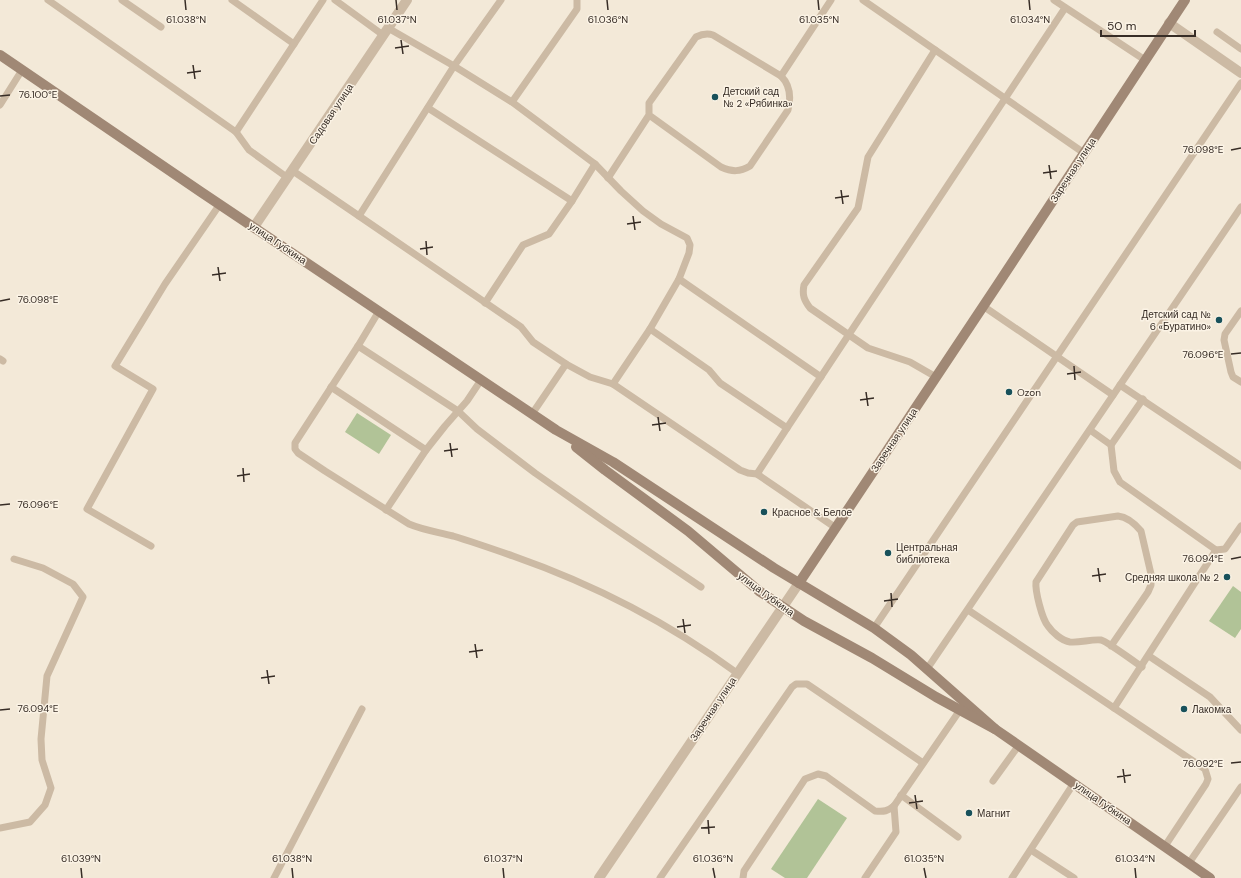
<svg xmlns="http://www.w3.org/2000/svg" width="1241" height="878" font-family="'DM Sans',sans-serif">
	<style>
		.green { fill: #b1c397 }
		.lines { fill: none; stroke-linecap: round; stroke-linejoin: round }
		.service { stroke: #ccbaa4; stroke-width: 7 }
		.minor { stroke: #ccbaa4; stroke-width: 10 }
		.tertiary { stroke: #ccbaa4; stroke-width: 10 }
		.secondary { stroke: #a08875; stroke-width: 10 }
		.ticks { fill: none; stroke: #372d26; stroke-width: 1.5 }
		.poi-dot { fill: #18515b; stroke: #fbf3e5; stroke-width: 1.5 }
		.labels { text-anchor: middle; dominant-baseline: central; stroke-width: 3; stroke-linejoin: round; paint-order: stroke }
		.poi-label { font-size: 10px; fill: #372d26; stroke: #fbf3e5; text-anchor: start }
		.street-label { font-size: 10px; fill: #372d26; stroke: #fbf3e5 }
		.ticks-label { font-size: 10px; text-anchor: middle; fill: #372d26; stroke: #fbf3e5; stroke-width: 3; stroke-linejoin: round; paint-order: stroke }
	</style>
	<rect width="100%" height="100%" fill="#f3e9d8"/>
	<g class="green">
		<polygon points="357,413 391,435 379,454 345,432"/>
		<polygon points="1233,586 1241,592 1241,629 1235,638 1209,621"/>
		<polygon points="818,799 847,818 807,878 785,878 771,869"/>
	</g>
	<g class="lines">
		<g class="service">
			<polyline points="48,0 236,132 249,150 288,178"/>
			<polyline points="122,0 161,27"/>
			<polyline points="232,0 294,44"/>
			<polyline points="335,0 383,35"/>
			<polyline points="863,0 1084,153"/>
			<polyline points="1054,0 1145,60"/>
			<polyline points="388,28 454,66 512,102 595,164 621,191 643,211 661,224 687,238 690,245 689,253 679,279 650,329 613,384"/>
			<polyline points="1217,32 1241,49"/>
			<path d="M935,50L868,157L858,208L804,285C802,295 804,300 810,308L868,348L910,362L936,377"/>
			<polyline points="781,76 831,0"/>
			<polyline points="512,102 577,9 577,0"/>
			<polyline points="0,105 22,70"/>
			<polyline points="428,108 572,201"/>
			<polyline points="236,132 323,0"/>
			<polyline points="293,171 359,216 454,66 501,0"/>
			<path d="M608,178L649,115V103L696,37C702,34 707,33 713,35L781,76C790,85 791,98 788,110L750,166C740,172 732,172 721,167L649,115"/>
			<polyline points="359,216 521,327 533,342 566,364 532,414"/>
			<polyline points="679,279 821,377"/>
			<polyline points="485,303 523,245 549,234 572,201 595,164"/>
			<polyline points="983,306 1113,395"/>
			<path d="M379,311L358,346L295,443V449L298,453L325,471L409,524C423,530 438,532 453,536C473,542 493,549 513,556C593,584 669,623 737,673"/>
			<polyline points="1241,311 1225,334 1224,340 1231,372 1233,377 1241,382"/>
			<polyline points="650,329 709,370 720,383 787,428 757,474"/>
			<polyline points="358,346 458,411 477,429 535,473 602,520 701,587"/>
			<polyline points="0,359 3,361"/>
			<polyline points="566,364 590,377 613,384 740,470 748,473 757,474 836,528"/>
			<polyline points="1120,385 1241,466"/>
			<polyline points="331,387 426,450"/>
			<polyline points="787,428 1065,8"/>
			<polyline points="1090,430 1111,445 1114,471 1120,482 1216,550"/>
			<polyline points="1111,445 1143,399"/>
			<polyline points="386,510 426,450 445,426 467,401 481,380"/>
			<polyline points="151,546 87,509 153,389 115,366 165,284 220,204"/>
			<polyline points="968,610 1205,769 1208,779 1206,784 1165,846"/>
			<polyline points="874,628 1241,83"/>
			<path d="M1111,646L1148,592L1151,585V574L1141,531C1136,525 1127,517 1118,516L1077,522L1073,525L1036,582C1035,591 1042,619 1048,626C1052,632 1062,641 1070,642C1080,643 1091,639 1101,640C1106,641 1135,662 1142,667"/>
			<polyline points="1149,656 1210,697 1241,730"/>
			<polyline points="927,669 1241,207"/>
			<polyline points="1114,708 1216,550 1225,549 1241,526"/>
			<polyline points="993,781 1019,745"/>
			<polyline points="901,795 958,837"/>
			<polyline points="0,828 30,822 45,805 51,788 42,760 41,739 47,676 83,597 73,584 43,568 14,559"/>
			<polyline points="1031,850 1074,878"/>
			<polyline points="1189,863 1241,787"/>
			<polyline points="274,878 362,709"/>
			<polyline points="660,878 792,687 796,684 807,684 923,763"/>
			<path d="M743,878L744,871L805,779L818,774L826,776L875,811C884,812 888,811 894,806L960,710"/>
			<polyline points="865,878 896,832 894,806"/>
			<polyline points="1012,878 1074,783"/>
		</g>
		<polyline class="minor" points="1169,23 1241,73"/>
		<g class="tertiary">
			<polyline points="254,227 407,0"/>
			<polyline points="599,878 799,583"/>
		</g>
		<g class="secondary">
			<polyline points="0,55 201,192 556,430 613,462 774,568 874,628 911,655 995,729"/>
			<polyline points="576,447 605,470 688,531 759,591 804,621 872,658 936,697 995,729 1210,878"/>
			<polyline points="799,583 998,284 1185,0"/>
		</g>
	</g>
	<path class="ticks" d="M185,0L186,10M396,0L397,10M607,0L608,10M818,0L819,10M1029,0L1030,10M401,40L403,54M395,48L409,46M193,65L195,79M187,73L201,71M0,96L10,95M1231,150L1241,148M1049,165L1051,179M1043,173L1057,171M841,190L843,204M835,198L849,196M633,216L635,230M627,224L641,222M426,241L427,255M420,249L433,247M218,267L220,281M212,275L226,273M0,301L10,299M1231,354L1241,353M1074,366L1075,380M1067,374L1081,372M866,392L868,406M860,400L874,398M658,417L660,431M652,425L666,423M450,443L452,457M444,451L458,449M243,468L244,482M237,476L250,474M0,505L10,504M1231,559L1241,557M1098,568L1100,582M1092,576L1106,574M891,593L892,607M884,601L898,599M683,619L685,633M677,627L691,625M475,644L477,658M469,652L483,650M267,670L269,684M261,678L275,676M0,710L10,709M1231,763L1241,762M1123,769L1125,783M1117,777L1131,775M915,795L917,809M909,803L923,801M708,820L709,834M701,828L715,827M81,868L82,878M292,868L293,878M503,868L504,878M713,868L715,878M924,868L926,878M1135,868L1136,878"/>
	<g class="poi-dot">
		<circle cx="715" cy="97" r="4"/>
		<circle cx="1219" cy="320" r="4"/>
		<circle cx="1009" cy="392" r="4"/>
		<circle cx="764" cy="512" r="4"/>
		<circle cx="888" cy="553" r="4"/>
		<circle cx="1227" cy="577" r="4"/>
		<circle cx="1184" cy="709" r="4"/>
		<circle cx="969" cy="813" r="4"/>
	</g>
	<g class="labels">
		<g class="poi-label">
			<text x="723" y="91">Детский сад<tspan x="723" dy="12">№ 2 «Рябинка»</tspan></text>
			<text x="1211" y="314" text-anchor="end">Детский сад №<tspan x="1211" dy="12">6 «Буратино»</tspan></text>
			<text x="1017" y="392">Ozon</text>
			<text x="772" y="512">Красное &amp; Белое</text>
			<text x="896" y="547">Центральная<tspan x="896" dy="12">библиотека</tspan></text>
			<text x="1219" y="577" text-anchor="end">Средняя школа № 2</text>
			<text x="1192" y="709">Лакомка</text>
			<text x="977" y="813">Магнит</text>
		</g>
		<g class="street-label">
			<text transform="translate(331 114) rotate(-56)">Садовая улица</text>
			<text transform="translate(1073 170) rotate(-57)">Заречная улица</text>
			<text transform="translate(278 243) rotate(34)">улица Губкина</text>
			<text transform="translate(894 440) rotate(-56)">Заречная улица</text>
			<text transform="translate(766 594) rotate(36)">улица Губкина</text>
			<text transform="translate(713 709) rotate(-56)">Заречная улица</text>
			<text transform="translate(1103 803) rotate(35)">улица Губкина</text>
		</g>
	</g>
	<g class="ticks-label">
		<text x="186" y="23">61.038°N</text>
		<text x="397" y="23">61.037°N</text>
		<text x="608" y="23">61.036°N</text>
		<text x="819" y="23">61.035°N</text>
		<text x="1030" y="23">61.034°N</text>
		<text x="38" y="98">76.100°E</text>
		<text x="1203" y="153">76.098°E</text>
		<text x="38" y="303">76.098°E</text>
		<text x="1203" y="358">76.096°E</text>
		<text x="38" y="508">76.096°E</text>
		<text x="1203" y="562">76.094°E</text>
		<text x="38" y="712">76.094°E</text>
		<text x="1203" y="767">76.092°E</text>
		<text x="81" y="862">61.039°N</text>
		<text x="292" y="862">61.038°N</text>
		<text x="503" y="862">61.037°N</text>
		<text x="713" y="862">61.036°N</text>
		<text x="924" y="862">61.035°N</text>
		<text x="1135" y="862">61.034°N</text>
	</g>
	<path d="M1101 30v6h94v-6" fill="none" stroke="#372d26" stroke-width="2"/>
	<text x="1107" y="30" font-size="12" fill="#372d26" stroke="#fbf3e5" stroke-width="3" paint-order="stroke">50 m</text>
</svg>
